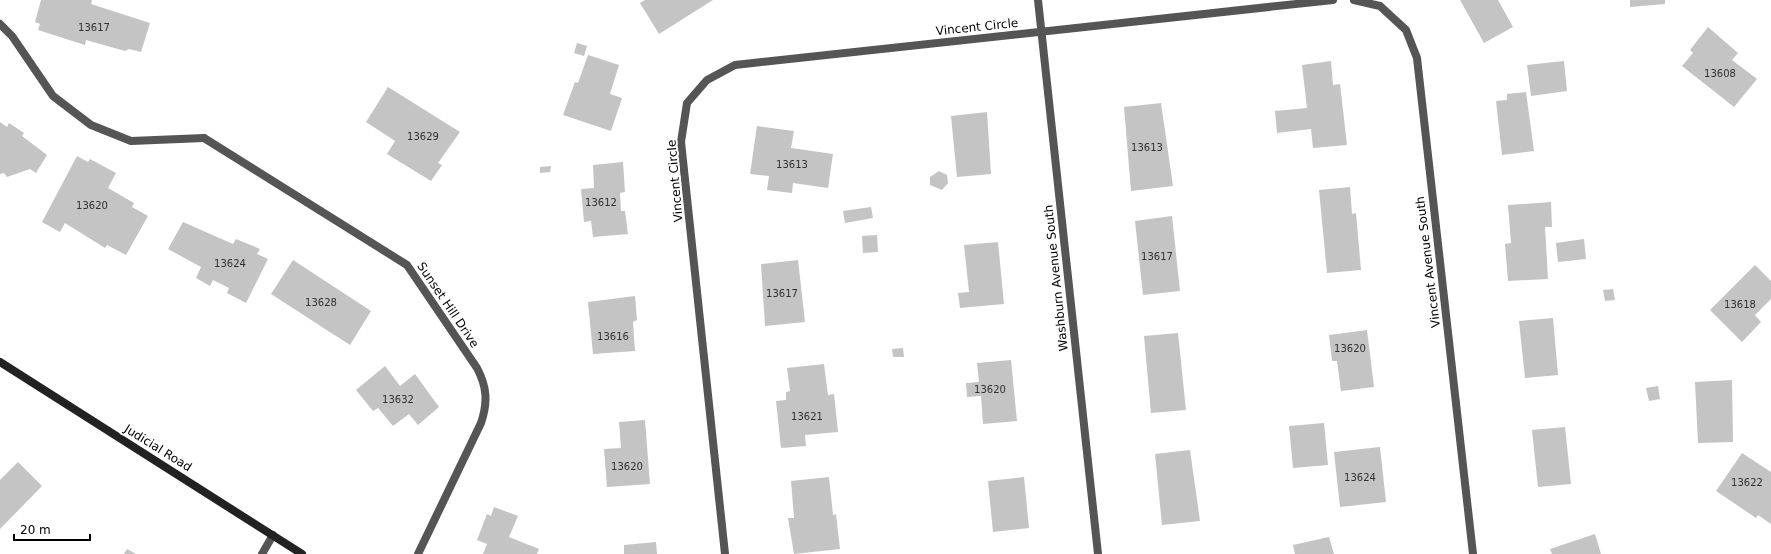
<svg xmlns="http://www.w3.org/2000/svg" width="1771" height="554" font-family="'DejaVu Sans',sans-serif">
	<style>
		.building { fill: #c4c4c4 }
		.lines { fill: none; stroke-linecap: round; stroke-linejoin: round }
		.lane { stroke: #555; stroke-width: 8 }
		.street { stroke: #555; stroke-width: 8 }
		.secondary { stroke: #222; stroke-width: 8 }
		.labels { text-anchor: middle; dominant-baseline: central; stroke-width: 4; stroke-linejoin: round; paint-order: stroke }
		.number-label { font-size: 10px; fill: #313131 }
		.street-label { font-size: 12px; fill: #000; stroke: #fff }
	</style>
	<rect width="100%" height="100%" fill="#fff"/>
	<g class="building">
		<polygon points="41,0 92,0 91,4 150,23 141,52 129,49 125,51 86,40 85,45 38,30 40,24 35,22"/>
		<polygon points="645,0 713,0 659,34 640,3"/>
		<polygon points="1460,0 1498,0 1513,27 1484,43"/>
		<polygon points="1630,0 1665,0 1665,4 1630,7"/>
		<polygon points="1708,27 1738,53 1732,60 1757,79 1734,107 1682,66 1693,53 1690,50"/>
		<polygon points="577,43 587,46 584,56 574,53"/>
		<polygon points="588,55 619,65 610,94 622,98 611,131 563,115 575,82 578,83"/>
		<polygon points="1331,61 1333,85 1340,84 1347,145 1313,148 1311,129 1277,133 1275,111 1307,108 1302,65"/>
		<polygon points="1564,61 1567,91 1531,96 1527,65"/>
		<polygon points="388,87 460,132 438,163 442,165 431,181 387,154 395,141 366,122"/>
		<polygon points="1526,92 1534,151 1502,155 1496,101 1507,100 1507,94"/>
		<polygon points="1161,103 1173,186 1131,191 1124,107"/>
		<polygon points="987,112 991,174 957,177 951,116"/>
		<polygon points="0,122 7,127 9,123 24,133 22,136 47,155 36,173 30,169 7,177 4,173 0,174"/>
		<polygon points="757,126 794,131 791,148 833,154 828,188 793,183 792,193 767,190 769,176 750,174"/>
		<polygon points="77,156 88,162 90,159 116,173 108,188 134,203 132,207 148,216 126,255 107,245 105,248 65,223 60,232 42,222"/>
		<polygon points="623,162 625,192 620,193 621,211 625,211 628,234 593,237 591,221 584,222 581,189 594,188 593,165"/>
		<polygon points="551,166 550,172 540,173 540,167"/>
		<polygon points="939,171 947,175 948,183 942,190 930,185 930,177"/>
		<polygon points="1350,187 1352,214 1356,213 1361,270 1327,273 1319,190"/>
		<polygon points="1551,202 1552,227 1545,227 1548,279 1508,281 1505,244 1511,243 1508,205"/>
		<polygon points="871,207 873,218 845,223 843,211"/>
		<polygon points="1172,216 1180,291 1143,295 1135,221"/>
		<polygon points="183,222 233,244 236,239 260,249 257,254 268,259 246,303 227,293 229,288 213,280 210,286 196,278 201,267 168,249"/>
		<polygon points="877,235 878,252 863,253 862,236"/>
		<polygon points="1584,239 1586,259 1558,262 1556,243"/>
		<polygon points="998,242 1004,304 960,308 958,293 969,292 964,245"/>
		<polygon points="293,260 371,311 350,345 271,294"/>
		<polygon points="798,260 805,322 765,326 761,264"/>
		<polygon points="1755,265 1771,281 1771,299 1755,315 1761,322 1742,342 1710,310"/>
		<polygon points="1613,289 1615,300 1605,301 1603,290"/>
		<polygon points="635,296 637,320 633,322 635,351 593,354 588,302"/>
		<polygon points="1553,318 1558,375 1525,378 1519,321"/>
		<polygon points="1367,330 1374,387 1341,391 1337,361 1332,361 1329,335"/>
		<polygon points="1178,333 1186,410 1151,413 1144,336"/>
		<polygon points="903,348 904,357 893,357 892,349"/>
		<polygon points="1011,360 1017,421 983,424 981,396 967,397 966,383 979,382 977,363"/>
		<polygon points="824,364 828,395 834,394 838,432 805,435 806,446 781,448 776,401 786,400 786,392 790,391 787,368"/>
		<polygon points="385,366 400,386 415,374 439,407 418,425 409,414 393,426 378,408 373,411 356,390"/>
		<polygon points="1732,380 1733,442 1698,443 1695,382"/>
		<polygon points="1658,386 1660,399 1649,401 1646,388"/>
		<polygon points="645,420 650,484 607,487 604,449 621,448 619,422"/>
		<polygon points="1324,423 1328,465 1293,468 1289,426"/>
		<polygon points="1565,427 1571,484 1538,487 1532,430"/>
		<polygon points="1380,447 1386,502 1340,507 1334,452"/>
		<polygon points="1190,450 1200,521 1162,525 1155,454"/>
		<polygon points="1742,453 1771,472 1771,524 1758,515 1756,518 1716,491"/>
		<polygon points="18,462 42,486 0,529 0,480"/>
		<polygon points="829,477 833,515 836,514 840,549 794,554 788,518 794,518 791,481"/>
		<polygon points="1024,477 1029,528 993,532 988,481"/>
		<polygon points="494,507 518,516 509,537 539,549 537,554 483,554 487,544 477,540 487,514 491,516"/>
		<polygon points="1595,534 1601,554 1552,554 1550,549"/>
		<polygon points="1329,537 1334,554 1295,554 1293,545"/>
		<polygon points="656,542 657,554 624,554 624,545"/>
		<polygon points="127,549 136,554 124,554"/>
	</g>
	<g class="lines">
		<polyline class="lane" points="0,24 12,36 53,96 91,125 131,141 204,138"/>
		<g class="street">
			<polyline points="1038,0 1098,554"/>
			<polyline points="1354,0 1380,6 1406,30 1417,58 1473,554"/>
			<path d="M204,138L407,265L477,368C487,387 488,402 481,423L418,554"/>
			<polyline points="262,554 273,535"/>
			<polyline points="725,554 681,142 687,103 707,80 735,65 1333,0"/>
		</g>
		<polyline class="secondary" points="0,362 302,554"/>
	</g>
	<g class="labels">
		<g class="number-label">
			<text x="94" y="27">13617</text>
			<text x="1720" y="73">13608</text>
			<text x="423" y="136">13629</text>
			<text x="1147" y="147">13613</text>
			<text x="792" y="164">13613</text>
			<text x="601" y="202">13612</text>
			<text x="92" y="205">13620</text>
			<text x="1157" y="256">13617</text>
			<text x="230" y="263">13624</text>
			<text x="782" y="293">13617</text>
			<text x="321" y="302">13628</text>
			<text x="1740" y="304">13618</text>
			<text x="613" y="336">13616</text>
			<text x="1350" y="348">13620</text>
			<text x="990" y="389">13620</text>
			<text x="398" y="399">13632</text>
			<text x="807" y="416">13621</text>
			<text x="627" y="466">13620</text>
			<text x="1360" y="477">13624</text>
			<text x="1747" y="482">13622</text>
		</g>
		<g class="street-label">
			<text transform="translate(977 27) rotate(-6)">Vincent Circle</text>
			<text transform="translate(675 181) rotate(-95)">Vincent Circle</text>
			<text transform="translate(1428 262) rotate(-97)">Vincent Avenue South</text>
			<text transform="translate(1056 278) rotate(-96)">Washburn Avenue South</text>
			<text transform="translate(448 305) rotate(56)">Sunset Hill Drive</text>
			<text transform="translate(158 448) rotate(32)">Judicial Road</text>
		</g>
	</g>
	<path d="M14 534v6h76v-6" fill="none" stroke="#000000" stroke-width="2"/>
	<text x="20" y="534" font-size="12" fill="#000000" stroke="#ffffff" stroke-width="3" paint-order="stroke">20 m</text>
</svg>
